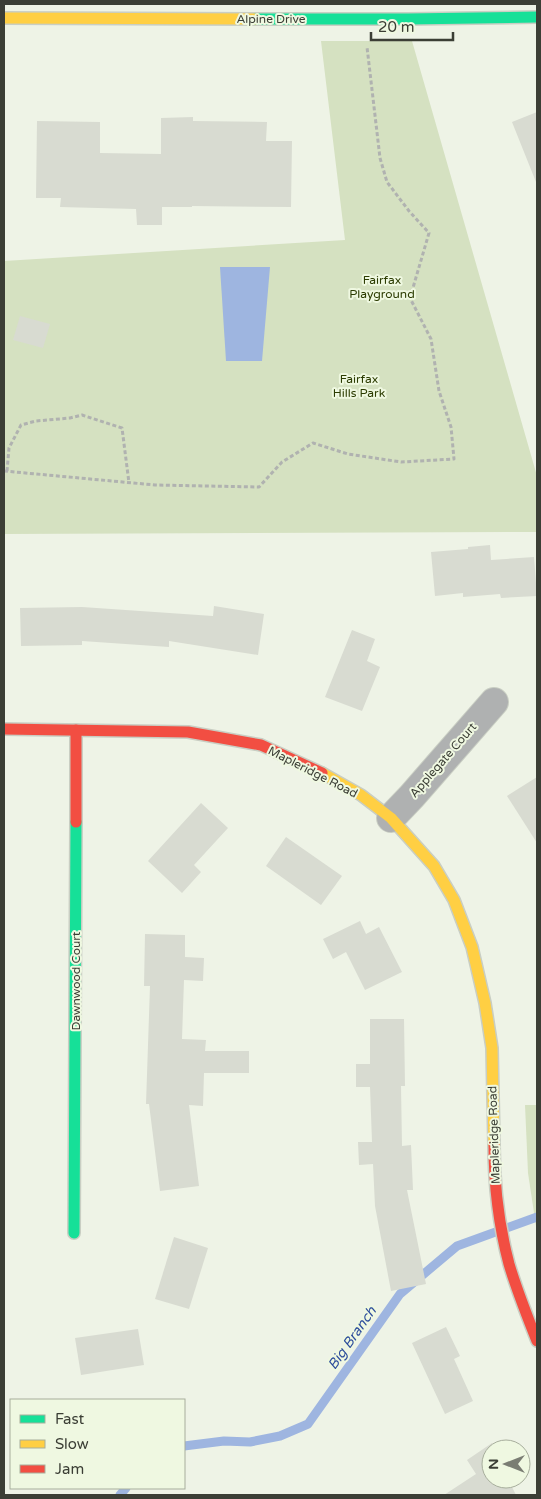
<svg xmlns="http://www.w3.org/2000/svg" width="541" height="1499" font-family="'Varela Round',sans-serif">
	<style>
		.green { fill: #d5e1c1 }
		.water { fill: #9eb5e0 }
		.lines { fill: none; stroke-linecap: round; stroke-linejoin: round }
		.stream { stroke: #9eb5e0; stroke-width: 9 }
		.building { fill: #d8dbd1 }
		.street-casing { stroke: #c9cec3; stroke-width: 30 }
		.fast-casing { stroke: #c9cec3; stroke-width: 14 }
		.slow-casing { stroke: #c9cec3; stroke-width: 14 }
		.jam-casing { stroke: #c9cec3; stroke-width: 14 }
		.path { stroke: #b0b2b0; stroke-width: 3; stroke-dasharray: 4 2.5; stroke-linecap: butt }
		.street { stroke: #afb1b1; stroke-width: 28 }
		.fast { stroke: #16e098; stroke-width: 11 }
		.slow { stroke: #ffcf43; stroke-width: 11 }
		.jam { stroke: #f24e42; stroke-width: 11 }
		.labels { text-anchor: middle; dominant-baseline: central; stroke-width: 4; stroke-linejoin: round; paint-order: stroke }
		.street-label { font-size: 12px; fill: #3b3e35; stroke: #eff8e1 }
		.park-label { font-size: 12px; fill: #2c3c02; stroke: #eff8e1 }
		.water-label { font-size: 14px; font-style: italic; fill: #2d4d9c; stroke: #eff8e1 }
	</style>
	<rect width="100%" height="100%" fill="#eef3e6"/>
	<g class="green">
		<polygon points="321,41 412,41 537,476 537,532 4,534 4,261 345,240"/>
		<polygon points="525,1105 537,1105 536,1226 528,1173"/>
	</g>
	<polygon class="water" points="220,267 270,267 262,361 226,361"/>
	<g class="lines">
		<g class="stream">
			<polyline points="184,1446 224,1441 250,1442 280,1436 308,1424 400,1294 457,1246 537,1217"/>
			<polyline points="120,1495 126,1488"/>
		</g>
	</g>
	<g class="building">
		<polygon points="537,112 537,182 536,182 512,122"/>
		<polygon points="193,117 193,121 267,122 266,141 292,141 291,207 192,206 192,207 162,207 162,225 137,225 136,209 60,207 61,198 36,198 37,121 100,122 100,153 161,154 161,118"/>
		<polygon points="20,316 50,324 43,348 13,340"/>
		<polygon points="490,545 491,560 534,557 537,596 501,598 500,594 463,597 463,593 435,596 431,552 468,549 468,547"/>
		<polygon points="214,606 264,614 258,655 169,641 169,647 82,641 82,645 21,646 20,608 82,607 213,616"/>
		<polygon points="352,630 375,639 367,661 380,667 362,711 325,697"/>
		<polygon points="537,777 537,843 507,796"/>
		<polygon points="201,803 228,828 194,865 201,872 182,893 148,861"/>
		<polygon points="286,837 342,876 321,905 266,866"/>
		<polygon points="360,921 366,934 379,927 402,972 365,990 346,952 333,959 323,939"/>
		<polygon points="145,934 185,935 185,957 204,958 203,981 184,980 182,1039 206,1040 205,1051 249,1051 249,1073 204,1073 203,1106 189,1105 199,1186 160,1191 149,1104 146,1104 150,986 144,986"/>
		<polygon points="370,1019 404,1019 405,1086 401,1086 402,1146 411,1145 413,1190 407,1190 426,1284 391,1291 375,1206 373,1164 359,1165 358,1142 372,1142 370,1087 356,1087 356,1064 370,1064"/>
		<polygon points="174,1237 208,1248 189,1309 155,1299"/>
		<polygon points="446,1327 460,1356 454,1359 473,1401 445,1414 412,1343"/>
		<polygon points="138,1329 144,1365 81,1375 75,1338"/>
		<polygon points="492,1443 495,1449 491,1449 491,1479 508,1479 516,1495 444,1495 476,1474 467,1460"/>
	</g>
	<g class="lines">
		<defs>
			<polyline id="street" points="391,818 412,796 494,702"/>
			<g id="fast">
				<polyline points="255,19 408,19 537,17"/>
				<polyline points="74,1233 76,822"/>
			</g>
			<g id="slow">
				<polyline points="4,18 255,19"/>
				<polyline points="322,773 361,795 391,818 434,866 454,900 472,947 485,1003 492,1048 494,1145"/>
			</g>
			<g id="jam">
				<polyline points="4,729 188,732 261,745 322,773"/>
				<polyline points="76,822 76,730"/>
				<path d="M494,1145C494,1185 499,1226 509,1264C517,1291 527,1316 537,1341"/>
			</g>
		</defs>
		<use href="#street" class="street-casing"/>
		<use href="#fast" class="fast-casing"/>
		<use href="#slow" class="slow-casing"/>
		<use href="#jam" class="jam-casing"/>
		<g class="path">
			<polyline points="4,471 155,485 259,487 282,462 313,443 348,454 401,462 454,459 451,427 439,391 431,339 410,298 429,233 409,211 387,182 380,158 367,47"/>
			<polyline points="7,471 9,448 21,425 36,421 70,418 82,415 122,428 129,483"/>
		</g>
		<use href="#street" class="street"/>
		<use href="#fast" class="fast"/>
		<use href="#slow" class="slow"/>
		<use href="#jam" class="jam"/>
	</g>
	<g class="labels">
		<g class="street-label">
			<text x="271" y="19">Alpine Drive</text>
			<text transform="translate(443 760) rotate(-49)">Applegate Court</text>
			<text transform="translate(313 772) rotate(27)">Mapleridge Road</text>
			<text transform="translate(76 981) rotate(-90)">Dawnwood Court</text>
			<text transform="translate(494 1135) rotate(-92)">Mapleridge Road</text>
		</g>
		<g class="park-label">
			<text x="382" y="280">Fairfax<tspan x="382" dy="14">Playground</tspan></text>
			<text x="359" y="379">Fairfax<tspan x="359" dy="14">Hills Park</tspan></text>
		</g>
		<g class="water-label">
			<text transform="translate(352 1338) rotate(-55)">Big Branch</text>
		</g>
	</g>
	<rect width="541" height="1499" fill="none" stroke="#3b3e35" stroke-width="10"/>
	<rect x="10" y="1399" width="175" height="90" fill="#eff8e1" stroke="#a7ae9c"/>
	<rect x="20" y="1415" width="25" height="8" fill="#16e098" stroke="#a7ae9c"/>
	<text x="55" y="1424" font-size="15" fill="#3b3e35">Fast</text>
	<rect x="20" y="1440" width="25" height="8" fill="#ffcf43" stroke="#a7ae9c"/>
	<text x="55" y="1449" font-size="15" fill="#3b3e35">Slow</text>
	<rect x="20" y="1465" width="25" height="8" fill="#f24e42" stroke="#a7ae9c"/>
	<text x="55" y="1474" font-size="15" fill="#3b3e35">Jam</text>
	<g transform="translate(506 1464) rotate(270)"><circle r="24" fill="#eff8e1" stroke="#a7ae9c"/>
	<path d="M0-4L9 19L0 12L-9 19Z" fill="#7a7d73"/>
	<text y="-8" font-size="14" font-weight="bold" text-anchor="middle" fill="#3b3e35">N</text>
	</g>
	<path d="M371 32v8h82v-8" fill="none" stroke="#3b3e35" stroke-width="2.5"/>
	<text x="378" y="32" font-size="15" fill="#3b3e35" stroke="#eff8e1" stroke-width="4" paint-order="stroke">20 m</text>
</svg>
